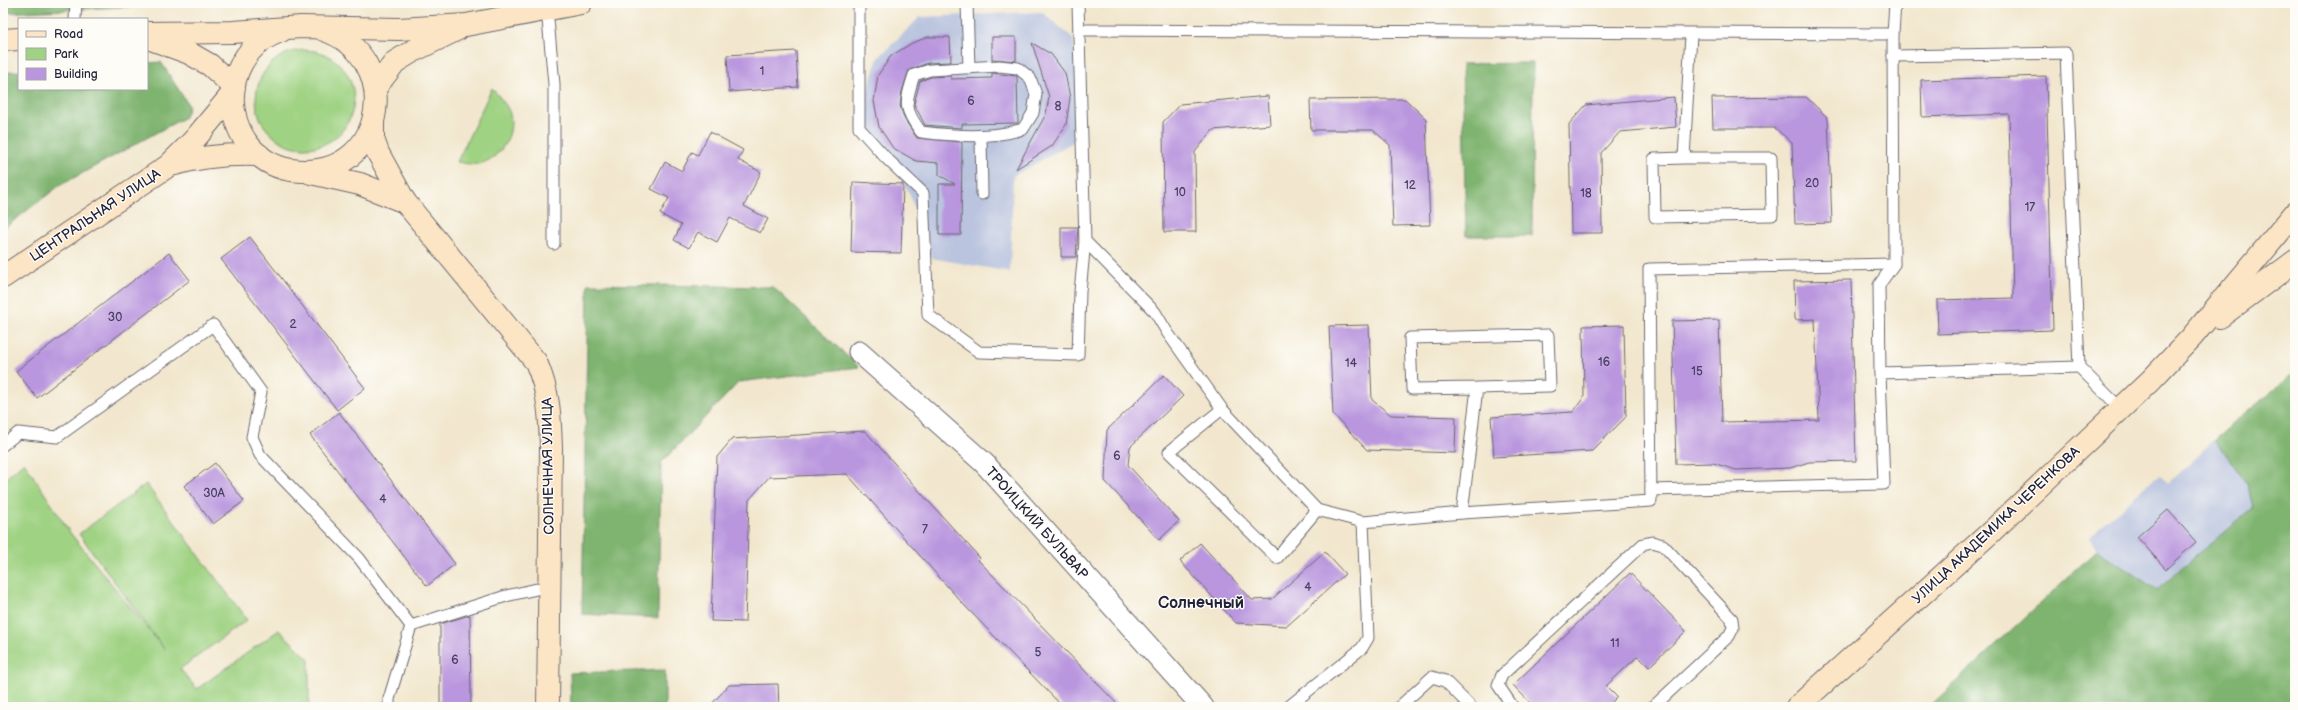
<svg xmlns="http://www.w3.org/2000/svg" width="2298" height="710" font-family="'Balsamiq Sans',sans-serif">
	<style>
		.industrial { fill: #bac4de }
		.green { fill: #9fd282; stroke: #607a5e }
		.forest { fill: #7fb470; stroke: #506b56 }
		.building { fill: #b996de }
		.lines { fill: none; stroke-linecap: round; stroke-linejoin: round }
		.lane-casing { stroke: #6b676e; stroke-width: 13 }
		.street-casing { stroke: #6b676e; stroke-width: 23 }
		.secondary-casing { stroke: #6b676e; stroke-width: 24 }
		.lane { stroke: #fff; stroke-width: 11 }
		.street { stroke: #fff; stroke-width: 21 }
		.secondary { stroke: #fce5c4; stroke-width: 22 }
		.labels { text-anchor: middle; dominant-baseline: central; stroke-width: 3; stroke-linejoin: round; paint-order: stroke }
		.number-label { font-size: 12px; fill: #483f64 }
		.street-label { font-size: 14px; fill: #22223b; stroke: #fdfcf7 }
		.quarter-label { font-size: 16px; font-weight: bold; fill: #22223b; stroke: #fdfcf7 }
	</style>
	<rect width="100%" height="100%" fill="#fdfcf7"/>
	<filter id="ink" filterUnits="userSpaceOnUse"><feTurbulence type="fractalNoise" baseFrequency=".025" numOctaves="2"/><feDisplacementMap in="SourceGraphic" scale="8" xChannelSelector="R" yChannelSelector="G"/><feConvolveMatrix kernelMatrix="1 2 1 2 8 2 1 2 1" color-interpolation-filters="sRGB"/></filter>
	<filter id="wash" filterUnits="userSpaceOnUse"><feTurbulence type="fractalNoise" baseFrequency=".012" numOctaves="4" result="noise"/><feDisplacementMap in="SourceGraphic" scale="16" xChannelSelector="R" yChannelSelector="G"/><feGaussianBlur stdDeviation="0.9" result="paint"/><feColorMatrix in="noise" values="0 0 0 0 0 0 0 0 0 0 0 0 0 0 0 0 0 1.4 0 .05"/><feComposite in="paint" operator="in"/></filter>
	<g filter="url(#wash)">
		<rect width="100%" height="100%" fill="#f2e7ce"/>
		<g class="industrial">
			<polygon points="1042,12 1073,38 1082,137 1013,176 1010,272 931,258 910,195 877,138 859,116 878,58 920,17"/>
			<polygon points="2215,439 2247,484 2253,507 2157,590 2097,550 2089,537 2154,478 2160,475 2167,484"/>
		</g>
		<g class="green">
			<circle cx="305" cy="99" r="49"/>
			<path d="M492,88C498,96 507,104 510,114C515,134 501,157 482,163C475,166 464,163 457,162Z"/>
			<polygon points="24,462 71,534 165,650 79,534 146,484 247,620 180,669 197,689 279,630 309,659 309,707 3,707 3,481"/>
		</g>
		<g class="forest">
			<polygon points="3,3 207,3 3,13"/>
			<polygon points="161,62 189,106 185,117 59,186 3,229 3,72 19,71 19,89 147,89 147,63"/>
			<polygon points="1533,63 1532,236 1466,236 1462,64"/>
			<polygon points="588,284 773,287 859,367 739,382 661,463 658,618 582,614"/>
			<polygon points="2295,372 2295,707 1929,707 2097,550 2157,590 2253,507 2247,484 2215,439"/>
			<polygon points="665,670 665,707 571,707 570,673"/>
		</g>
		<g id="blocks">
			<g class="building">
				<polygon points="928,37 950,37 951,62 928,63 909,70 902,91 900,106 905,120 917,138 962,142 961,235 939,235 939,184 955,184 939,175 939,163 916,161 893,148 879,127 874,101 878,75 891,56 912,43"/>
				<polygon points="992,37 1016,37 1016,61 992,59"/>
				<polygon points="1032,43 1051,54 1065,73 1070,98 1066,125 1052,146 1016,169 1046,114 1049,97"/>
				<polygon points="796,51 798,87 729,92 727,55"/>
				<polygon points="992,73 1017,76 1018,123 962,124 962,128 925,125 914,104 920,81 931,77 951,76 951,79 992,78"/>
				<polygon points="2046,76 2053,330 1938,334 1937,300 2013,298 2009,114 1922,117 1921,80"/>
				<polygon points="1268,96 1270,125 1213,130 1195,152 1196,232 1164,232 1163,122 1180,104"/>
				<polygon points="1674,97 1676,127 1620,132 1601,153 1602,233 1571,233 1569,124 1586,105"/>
				<polygon points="1806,97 1828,118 1832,223 1795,224 1792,143 1775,128 1713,128 1712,98"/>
				<polygon points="1405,99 1426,119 1430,225 1393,226 1390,145 1373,130 1311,130 1310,100"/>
				<polygon points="710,132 743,150 738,160 761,172 744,206 768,219 760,233 730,218 717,242 698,232 689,248 674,240 681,225 660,214 669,198 651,189 665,162 682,171 692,152 698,155"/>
				<polygon points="853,182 903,184 901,253 851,252"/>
				<polygon points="1061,227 1078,227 1076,257 1061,257"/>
				<polygon points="250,237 365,388 337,410 221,259"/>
				<polygon points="169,253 190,280 37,398 16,371"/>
				<polygon points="1851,280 1856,461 1809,462 1790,468 1736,470 1713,463 1676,464 1672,321 1719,320 1722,422 1819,420 1815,319 1795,320 1794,281"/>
				<polygon points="1369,325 1372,400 1391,415 1456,417 1455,453 1367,450 1333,414 1329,326"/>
				<polygon points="1624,325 1626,417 1592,451 1494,457 1491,417 1573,412 1584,397 1583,326"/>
				<polygon points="1164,375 1183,396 1130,447 1128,465 1179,521 1159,540 1105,481 1107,430"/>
				<polygon points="339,412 455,564 427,586 310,435"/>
				<polygon points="865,431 980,558 978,560 1120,707 1063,707 964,605 847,474 769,477 749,500 745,622 711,621 717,457 732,439"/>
				<polygon points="215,463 244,501 213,524 184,486"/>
				<polygon points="2168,510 2196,542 2166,569 2137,537"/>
				<polygon points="1200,543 1252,600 1272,599 1325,552 1345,574 1287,626 1236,623 1180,561"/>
				<polygon points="1630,573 1686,631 1649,667 1638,656 1606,686 1617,697 1607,707 1534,707 1513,685"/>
				<polygon points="470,615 471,707 440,707 440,624"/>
				<polygon points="778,684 779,707 709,707 729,685"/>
			</g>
		</g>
	</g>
	<g filter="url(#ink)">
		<use href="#blocks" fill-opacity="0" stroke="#6b676e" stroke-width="1"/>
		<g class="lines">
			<defs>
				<g id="lane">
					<polyline points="859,3 859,128 886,158 923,193 928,315 979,352 1078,355 1080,292 1085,241"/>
					<polyline points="967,3 969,68"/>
					<polyline points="1078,3 1085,241 1155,312 1167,332 1222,409 1317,510 1363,522 1462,513 1651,501 1649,269 1894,264 1893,34 1895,3"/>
					<polyline points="547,9 554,84 554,244"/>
					<polyline points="75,19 76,3"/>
					<path d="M1079,30C1350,29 1621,34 1893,34"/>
					<polyline points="1893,56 2066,53 2079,367 2121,409"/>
					<path d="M999,66L1018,68L1030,78L1036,94L1033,113L1023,129C990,139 955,136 921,132C903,108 905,103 914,75L930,70Z"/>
					<polyline points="981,136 982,194"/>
					<polyline points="1684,158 1771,158 1772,215 1655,217 1654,159 1684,158 1691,34"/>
					<polyline points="1880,373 1879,285 1894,264"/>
					<polyline points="1222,409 1169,452 1277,558 1317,510"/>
					<polyline points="3,445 18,433 57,437 213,325 261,392 252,437 260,455 359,558 411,626 389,699 389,707"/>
					<polyline points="1651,490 1884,484 1880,373 2079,367"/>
					<polyline points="1462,513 1477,388 1412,389 1410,338 1548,335 1550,386 1477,388"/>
					<polyline points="411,626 506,596 550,586"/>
					<polyline points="1288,707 1362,648 1368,638 1363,522"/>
					<polyline points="1399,707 1432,677 1445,681 1471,707"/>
					<polyline points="1513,707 1498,685 1502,675 1643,544 1652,542 1663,545 1732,619 1733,628 1729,636 1653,707"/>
				</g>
				<polyline id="street" points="859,352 984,463 1203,707"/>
				<g id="secondary">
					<path d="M281,31C206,57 223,169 302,171C387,174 404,57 324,30"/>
					<polyline points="147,33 233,32 301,27 399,29 466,25 581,3"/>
					<polyline points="148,38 189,53 210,65 234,87"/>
					<polyline points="3,40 19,39"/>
					<polyline points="376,87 395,62 413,51 458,29"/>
					<path d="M373,122V139L378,153L405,202L536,362C549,392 550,415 551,448L548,707"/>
					<path d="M171,165C201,156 228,154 259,155"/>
					<polyline points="311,173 360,184 405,202"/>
					<polyline points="3,277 168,166 194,140 233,93"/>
					<polyline points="2220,317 2295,261"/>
					<polyline points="1797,707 1992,531 2150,381 2191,338 2295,213"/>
				</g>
			</defs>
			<use href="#lane" class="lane-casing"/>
			<use href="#street" class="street-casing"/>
			<use href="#secondary" class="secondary-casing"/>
			<use href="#lane" class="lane"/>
			<use href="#street" class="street"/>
			<use href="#secondary" class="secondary"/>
		</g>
	</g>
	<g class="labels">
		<g class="number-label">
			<text x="762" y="71">1</text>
			<text x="971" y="101">6</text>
			<text x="1058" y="106">8</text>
			<text x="1812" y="183">20</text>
			<text x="1410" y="185">12</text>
			<text x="1180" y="192">10</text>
			<text x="1586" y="193">18</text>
			<text x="2030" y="207">17</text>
			<text x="115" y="317">30</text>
			<text x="293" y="324">2</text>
			<text x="1604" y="362">16</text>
			<text x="1351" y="363">14</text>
			<text x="1697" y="371">15</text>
			<text x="1117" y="456">6</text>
			<text x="214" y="493">30А</text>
			<text x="383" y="499">4</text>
			<text x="925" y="529">7</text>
			<text x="1308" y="587">4</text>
			<text x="1615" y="643">11</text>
			<text x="1038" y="652">5</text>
			<text x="455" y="660">6</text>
		</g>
		<g class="street-label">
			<text transform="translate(95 215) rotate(-34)">ЦЕНТРАЛЬНАЯ УЛИЦА</text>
			<text transform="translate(548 466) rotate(-91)">СОЛНЕЧНАЯ УЛИЦА</text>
			<text transform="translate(1037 523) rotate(48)">ТРОИЦКИЙ БУЛЬВАР</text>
			<text transform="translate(1996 525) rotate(-43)">УЛИЦА АКАДЕМИКА ЧЕРЕНКОВА</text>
		</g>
		<g class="quarter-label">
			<text x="1201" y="603">Солнечный</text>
		</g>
	</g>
	<rect width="2298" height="710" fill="none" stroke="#fdfcf7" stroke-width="16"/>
	<rect x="18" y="18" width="130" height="72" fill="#fdfcf7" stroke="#a5a5ac"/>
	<rect x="26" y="31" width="20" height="6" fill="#fce5c4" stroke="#a5a5ac"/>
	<text x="54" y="38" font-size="12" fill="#22223b">Road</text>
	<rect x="26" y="48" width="20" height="12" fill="#9fd282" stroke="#a5a5ac"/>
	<text x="54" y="58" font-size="12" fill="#22223b">Park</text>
	<rect x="26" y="68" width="20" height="12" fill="#b996de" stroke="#a5a5ac"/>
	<text x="54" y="78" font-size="12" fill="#22223b">Building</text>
</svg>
